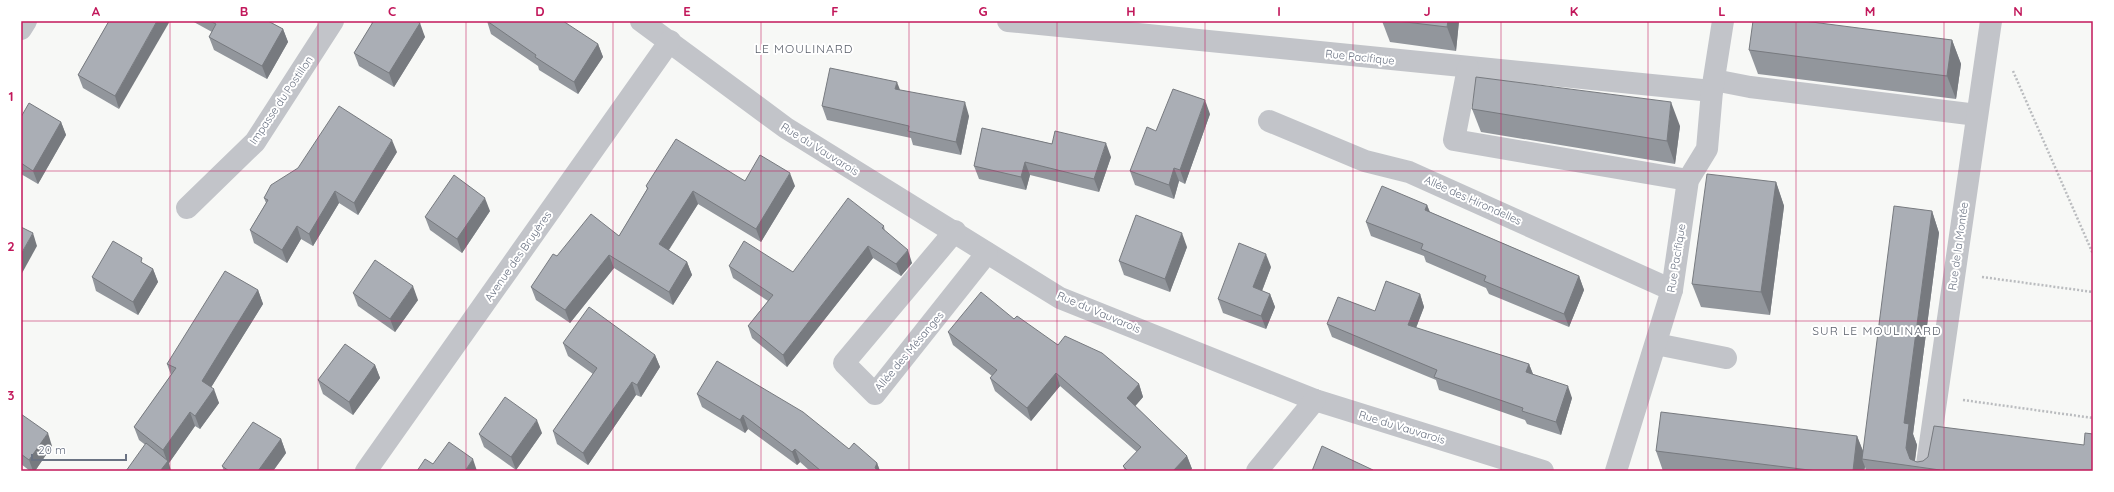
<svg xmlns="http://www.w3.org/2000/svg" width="2114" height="492" font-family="Quicksand,sans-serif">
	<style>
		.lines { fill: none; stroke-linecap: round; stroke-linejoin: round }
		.path { stroke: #babcbf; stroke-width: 2.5; stroke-dasharray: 2 2; stroke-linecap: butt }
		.minor { stroke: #c2c4c9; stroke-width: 22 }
		.wall { fill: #92969c }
		.shaded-wall { fill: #777a7f }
		.building { fill: #aaaeb5; stroke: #777a7f }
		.grid { fill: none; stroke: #c2185b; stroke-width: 1; stroke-opacity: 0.55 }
		.labels { text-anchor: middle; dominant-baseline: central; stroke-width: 4; stroke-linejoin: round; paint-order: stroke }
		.street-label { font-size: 11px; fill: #6b7383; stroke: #fff }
		.neighbourhood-label { font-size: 12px; letter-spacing: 1px; fill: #585e69; stroke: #fff }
		.neatline { fill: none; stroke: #c2185b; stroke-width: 1.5 }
		.grid-label { font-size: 13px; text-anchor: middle; font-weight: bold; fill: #c2185b }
	</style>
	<rect width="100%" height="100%" fill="#f7f8f6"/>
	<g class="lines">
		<g class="path">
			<polyline points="2013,71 2093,254"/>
			<polyline points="1982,277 2093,292"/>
			<polyline points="1963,400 2093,418"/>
		</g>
		<g class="minor">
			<polyline points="641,21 786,128 1060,298 1315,400 1543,471"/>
			<polyline points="1008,21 1712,91"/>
			<polyline points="21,29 26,21"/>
			<polyline points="1468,68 1454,140 1688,180"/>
			<polyline points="1714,80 1750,87 1977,115"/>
			<polyline points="1269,121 1365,161 1409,172 1672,290"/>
			<polyline points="187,208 255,142 333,21"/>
			<polyline points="955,231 844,363 875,394 987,253"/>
			<polyline points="1656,344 1726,358"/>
			<polyline points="366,471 670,41"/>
			<polyline points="1257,471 1315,400"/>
			<polyline points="1616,471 1672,290 1688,180 1707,149 1712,91 1723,21"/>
			<polyline points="1926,471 1991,21"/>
		</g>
	</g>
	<g class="wall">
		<polygon points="109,21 119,109 83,88 78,75"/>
		<polygon points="192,21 268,21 283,29 288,42 267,79 214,50 209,37 212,32"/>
		<polygon points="371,21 416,21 425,37 394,87 359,66 354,53 372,24"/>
		<polygon points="487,21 598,44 603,57 578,94 539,70 538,66 491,34"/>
		<polygon points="1382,21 1459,21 1456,51 1390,42"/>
		<polygon points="1952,40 1961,64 1956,99 1758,74 1749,50"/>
		<polygon points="900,90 969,116 961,155 913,145 911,138 827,120 822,106"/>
		<polygon points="1472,109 1680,126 1675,164 1481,132"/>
		<polygon points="1210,114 1185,184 1179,181 1174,199 1135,185 1130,171 1156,131"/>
		<polygon points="21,117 61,122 66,135 38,184 21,174"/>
		<polygon points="982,128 1111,157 1099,192 1030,175 1026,190 979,179 974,166"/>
		<polygon points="397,152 358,215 339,203 313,246 301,239 287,263 254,243 250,230 266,203 264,198"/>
		<polygon points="745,181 795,186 761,242 698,204 669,250 687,262 692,275 673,305 614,268 570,323 536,300 531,287 557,256 619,236 647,189 646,186"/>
		<polygon points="1776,182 1784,206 1770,315 1701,307 1692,284"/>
		<polygon points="1427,205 1430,212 1579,276 1584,290 1569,327 1489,294 1486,288 1426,262 1424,256 1371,236 1366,222"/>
		<polygon points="490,211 462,253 430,230 425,217"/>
		<polygon points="1932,211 1939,233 1913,434 1917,445 1915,461 1917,462 2093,471 1866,471 1865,467 1864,471 1663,471 1656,451 1857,436 1863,451"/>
		<polygon points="884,226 885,232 912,263 901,276 873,258 787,367 752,338 748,326 768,301 733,278 729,266 793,272"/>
		<polygon points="1187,247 1170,292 1124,275 1119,261"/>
		<polygon points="144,264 153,269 158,282 138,315 96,291 92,277"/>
		<polygon points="1271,267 1262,291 1270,294 1275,307 1266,329 1223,313 1218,299"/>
		<polygon points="258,290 263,304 211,387 219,403 200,429 195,426 169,463 139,440 134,427 171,375 167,364"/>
		<polygon points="353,293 418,300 395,332 358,306"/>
		<polygon points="1420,294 1424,307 1416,328 1529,364 1533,374 1572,398 1561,435 1527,424 1525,420 1439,390 1436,380 1332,337 1327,324 1375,311"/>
		<polygon points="1014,319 1058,345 1139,384 1143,397 1135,406 1187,456 1192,469 1189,471 1125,471 1123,466 1137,452 1060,386 1031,421 995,391 990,378 992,376 953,345 948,332"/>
		<polygon points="563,343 655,355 660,367 641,397 636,395 588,465 557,444 553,431 593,374 568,356"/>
		<polygon points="375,365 380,378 353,415 323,394 318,380"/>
		<polygon points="697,394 849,449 877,463 880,471 810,471 800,462 797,465 748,429 745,433 702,407"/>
		<polygon points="21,414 52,446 35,471 30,471 21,464"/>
		<polygon points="542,433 516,470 484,447 479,434"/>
		<polygon points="281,439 286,453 273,471 224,471 222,466"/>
	</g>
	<g class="shaded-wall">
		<polygon points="157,21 170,21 119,109 115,96"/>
		<polygon points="1448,21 1459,21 1456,51 1447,27"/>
		<polygon points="420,23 425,37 394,87 389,73"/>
		<polygon points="283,29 288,42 267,79 262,66"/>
		<polygon points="1952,40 1961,64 1956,99 1947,76"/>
		<polygon points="598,44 603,57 578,94 574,82"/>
		<polygon points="897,82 902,95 895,89"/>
		<polygon points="1205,100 1210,114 1185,184 1180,170"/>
		<polygon points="965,102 969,116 961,155 956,142"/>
		<polygon points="1671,102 1680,126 1675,164 1667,141"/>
		<polygon points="61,122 66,135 38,184 33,171"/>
		<polygon points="392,140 397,152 358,215 354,203"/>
		<polygon points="1106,143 1111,157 1099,192 1094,179"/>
		<polygon points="1025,162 1030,175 1026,190 1021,177"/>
		<polygon points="1174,168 1179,181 1174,199 1169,185"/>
		<polygon points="790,173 795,186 761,242 756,229"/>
		<polygon points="1776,182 1784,206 1770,315 1761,292"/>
		<polygon points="335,191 339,203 313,246 309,234"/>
		<polygon points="693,191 698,204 664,257 659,244"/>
		<polygon points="485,198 490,211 462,253 457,239"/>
		<polygon points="1427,205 1432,219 1425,210"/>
		<polygon points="1932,211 1939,233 1913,434 1917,445 1914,466 1912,466 1906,448 1904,423"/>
		<polygon points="297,226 301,239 287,263 282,250"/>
		<polygon points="33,233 37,246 21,275 21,254"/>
		<polygon points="1182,233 1187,247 1170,292 1165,279"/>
		<polygon points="868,246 873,258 787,367 783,355"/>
		<polygon points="908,250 912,263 901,276 896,264"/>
		<polygon points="1266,254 1271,267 1258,301 1253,287"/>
		<polygon points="609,255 614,268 570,323 565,310"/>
		<polygon points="687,262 692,275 673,305 669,292"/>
		<polygon points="153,269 158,282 138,315 133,302"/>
		<polygon points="1579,276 1584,290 1569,327 1564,314"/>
		<polygon points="413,286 418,300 395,332 390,319"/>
		<polygon points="258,290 263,304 207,394 202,381"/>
		<polygon points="1270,294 1275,307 1266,329 1261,316"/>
		<polygon points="1420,294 1424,307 1412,338 1408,325"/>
		<polygon points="655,355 660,367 641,397 637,385"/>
		<polygon points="1529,364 1534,377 1526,372"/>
		<polygon points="375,365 380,378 353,415 349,402"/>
		<polygon points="1056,373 1060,386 1031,421 1027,408"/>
		<polygon points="632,382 636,395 588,465 583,453"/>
		<polygon points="1139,384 1143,397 1131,411 1127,398"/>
		<polygon points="1568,386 1572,398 1561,435 1556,422"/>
		<polygon points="214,389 219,403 200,429 195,416"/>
		<polygon points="190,412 195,426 169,463 171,471 160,471 167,461 163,450"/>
		<polygon points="743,415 748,429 745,433 740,420"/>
		<polygon points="537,420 542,433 516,470 511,457"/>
		<polygon points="48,433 52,446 35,471 33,471 29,460"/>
		<polygon points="1857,436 1866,459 1862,459 1865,467 1864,471 1853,471"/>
		<polygon points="281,439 286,453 273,471 258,471"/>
		<polygon points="795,449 800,462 797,465 792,452"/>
		<polygon points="1187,456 1192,469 1189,471 1173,471"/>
		<polygon points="473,459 477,471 465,471"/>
		<polygon points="877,463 880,471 876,471 875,468"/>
	</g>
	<g class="building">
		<polygon points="109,21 157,21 115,96 78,75"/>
		<polygon points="210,21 268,21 283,29 262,66 209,37 216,24"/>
		<polygon points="372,21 416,21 420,23 389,73 354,53 373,22"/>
		<polygon points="487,21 563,21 598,44 574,82 535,57 536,55"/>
		<polygon points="1397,21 1448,21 1447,27"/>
		<polygon points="1753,21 1804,21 1952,40 1947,76 1749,50"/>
		<polygon points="830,68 897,82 895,89 965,102 956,142 908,131 909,126 822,106"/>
		<polygon points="1476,77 1671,102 1667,141 1472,109"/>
		<polygon points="1173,89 1205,100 1180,170 1174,168 1169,185 1130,171 1147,127 1156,131"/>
		<polygon points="29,103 61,122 33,171 21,163 21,117"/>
		<polygon points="339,106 392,140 354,203 335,191 309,234 297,226 282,250 250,230 268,200 264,198 271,185 298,168"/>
		<polygon points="982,128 1052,144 1055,131 1106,143 1094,179 1025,162 1021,177 974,166"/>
		<polygon points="676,139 745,181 760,155 790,173 756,229 693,191 659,244 687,262 669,292 609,255 565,310 531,287 553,254 557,256 591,214 619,236 648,188 646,186"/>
		<polygon points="1707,174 1776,182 1761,292 1692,284"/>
		<polygon points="454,175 485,198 457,239 425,217"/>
		<polygon points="1382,186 1427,205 1425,210 1579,276 1564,314 1484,281 1486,276 1421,249 1423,244 1366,222"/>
		<polygon points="848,198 884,226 882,228 908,250 896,264 868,246 783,355 748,326 773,295 729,266 744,241 793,272"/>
		<polygon points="1894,206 1932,211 1904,423 1909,424 1906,448 1910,459 1917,462 1923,461 1928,457 1934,426 2084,445 2085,433 2093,434 2093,471 1940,471 1940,470 1862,459"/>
		<polygon points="1136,215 1182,233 1165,279 1119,261"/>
		<polygon points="21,227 33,233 21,254"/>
		<polygon points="113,241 142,258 141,262 153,269 133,302 92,277"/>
		<polygon points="1239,243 1266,254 1253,287 1270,294 1261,316 1218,299"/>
		<polygon points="375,260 413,286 390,319 353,293"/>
		<polygon points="225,271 258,290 202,381 214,389 195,416 190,412 163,450 134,427 176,368 167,364"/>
		<polygon points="1386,281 1420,294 1408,325 1529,364 1526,372 1568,386 1556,422 1522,411 1523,408 1434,377 1437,370 1327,324 1338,297 1375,311"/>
		<polygon points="981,292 1014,319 1017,316 1058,345 1065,336 1102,353 1139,384 1127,398 1187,456 1173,471 1128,471 1123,466 1141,447 1056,373 1027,408 990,378 997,370 948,332"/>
		<polygon points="589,307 655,355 637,385 632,382 583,453 553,431 597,368 563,343"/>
		<polygon points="345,344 375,365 349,402 318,380"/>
		<polygon points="717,361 803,412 849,449 854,443 877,463 875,468 879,471 821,471 795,449 792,452 743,415 740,420 697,394"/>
		<polygon points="505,397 537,420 511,457 479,434"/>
		<polygon points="1661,412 1857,436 1853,471 1817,471 1656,451"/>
		<polygon points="21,414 48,433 29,460 21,454"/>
		<polygon points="253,422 281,439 258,471 229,471 222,466"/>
		<polygon points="449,442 473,459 465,471 417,471 425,459 433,464"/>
		<polygon points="146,443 168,461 160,471 126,471"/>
		<polygon points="1322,446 1373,470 1372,471 1312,471"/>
	</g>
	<path class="grid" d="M170,21V471M318,21V471M466,21V471M613,21V471M761,21V471M909,21V471M1057,21V471M1205,21V471M1353,21V471M1501,21V471M1648,21V471M1796,21V471M1944,21V471M21,171H2093M21,321H2093"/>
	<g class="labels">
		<g class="street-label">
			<text transform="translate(1360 57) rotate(6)">Rue Pacifique</text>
			<text transform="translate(281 100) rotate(-56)">Impasse du Postillon</text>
			<text transform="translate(820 149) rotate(32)">Rue du Vauvarois</text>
			<text transform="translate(1473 200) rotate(24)">Allée des Hirondelles</text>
			<text transform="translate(1958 246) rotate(-82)">Rue de la Montée</text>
			<text transform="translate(518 256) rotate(-55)">Avenue des Bruyères</text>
			<text transform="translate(1676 258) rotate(-81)">Rue Pacifique</text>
			<text transform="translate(1099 312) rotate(23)">Rue du Vauvarois</text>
			<text transform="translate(909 351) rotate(-50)">Allée des Mésanges</text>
			<text transform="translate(1402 427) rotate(17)">Rue du Vauvarois</text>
		</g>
		<g class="neighbourhood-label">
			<text x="804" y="48">LE MOULINARD</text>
			<text x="1877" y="330">SUR LE MOULINARD</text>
		</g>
	</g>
	<rect width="2114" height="492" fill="none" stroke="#ffffff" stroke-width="44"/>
	<path d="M32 454v6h94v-6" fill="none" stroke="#6b7383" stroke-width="2"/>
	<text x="38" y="454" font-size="12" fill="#6b7383" stroke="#ffffff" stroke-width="3" paint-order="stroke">20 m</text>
	<rect x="22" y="22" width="2070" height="448" class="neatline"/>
	<g class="grid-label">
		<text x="96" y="16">A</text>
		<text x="244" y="16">B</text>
		<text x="392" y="16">C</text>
		<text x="540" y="16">D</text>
		<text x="687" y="16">E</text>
		<text x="835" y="16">F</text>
		<text x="983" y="16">G</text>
		<text x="1131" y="16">H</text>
		<text x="1279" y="16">I</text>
		<text x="1427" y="16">J</text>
		<text x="1574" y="16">K</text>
		<text x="1722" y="16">L</text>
		<text x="1870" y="16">M</text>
		<text x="2018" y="16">N</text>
		<text x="11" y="101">1</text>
		<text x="11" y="251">2</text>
		<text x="11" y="400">3</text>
	</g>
</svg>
